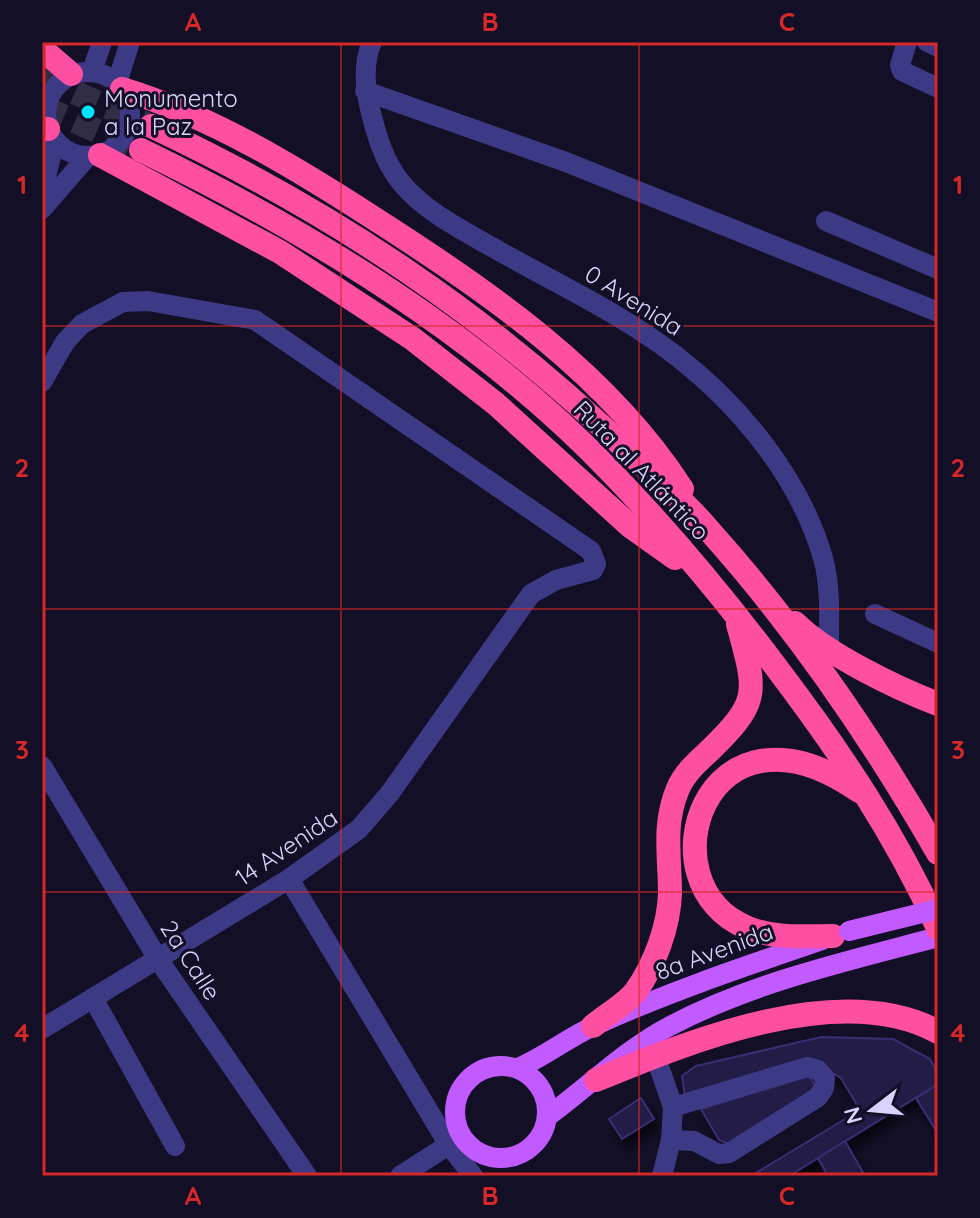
<svg xmlns="http://www.w3.org/2000/svg" width="980" height="1218" font-family="Quicksand,sans-serif">
	<style>
		.building { fill: #241b47; stroke: #3b2d73; stroke-width: 2; filter: url(#shadow) }
		.lines { fill: none; stroke-linecap: round; stroke-linejoin: round }
		.highway-tunnel { stroke: #312d47; stroke-width: 24; stroke-dasharray: 24 12; stroke-linecap: butt }
		.minor { stroke: #3d3a85; stroke-width: 20 }
		.major { stroke: #c25bff; stroke-width: 20 }
		.highway { stroke: #ff4fa3; stroke-width: 24 }
		.major-bridge { stroke: #c25bff; stroke-width: 20 }
		.grid { fill: none; stroke: #d62828; stroke-width: 2; stroke-opacity: 0.55 }
		.poi-dot { fill: #00e5ff; stroke: #130f26; stroke-width: 3 }
		.labels { text-anchor: middle; dominant-baseline: central; stroke-width: 6; stroke-linejoin: round; paint-order: stroke }
		.poi-label { font-size: 24px; fill: #d9d4ff; stroke: #130f26; text-anchor: start }
		.street-label { font-size: 24px; fill: #d9d4ff; stroke: #130f26 }
		.neatline { fill: none; stroke: #d62828; stroke-width: 3 }
		.grid-label { font-size: 26px; text-anchor: middle; font-weight: bold; fill: #d62828 }
	</style>
	<defs>
		<filter id="shadow"><feDropShadow dx="5" dy="9" stdDeviation="4" flood-color="#0009"/></filter>
	</defs>
	<rect width="100%" height="100%" fill="#130f26"/>
	<g class="building">
		<polygon points="821,1037 893,1039 930,1059 938,1074 938,1084 789,1176 751,1176 860,1110 841,1078 812,1061 685,1096 682,1076 696,1066"/>
		<polygon points="809,1076 816,1088 729,1144 719,1140 701,1109"/>
		<polygon points="938,1084 938,1134 916,1098"/>
		<polygon points="641,1098 654,1119 622,1139 609,1119"/>
		<polygon points="845,1141 865,1176 828,1176 818,1158"/>
	</g>
	<g class="lines">
		<g class="highway-tunnel">
			<polyline points="42,78 151,126"/>
			<polyline points="42,107 141,150"/>
		</g>
		<g class="minor">
			<path d="M372,42C362,65 365,90 371,113C377,137 384,160 399,180C421,209 460,229 492,247C553,282 619,312 675,355C740,405 800,478 823,558C831,587 829,618 829,648"/>
			<polyline points="907,42 900,65 902,71 938,88"/>
			<polyline points="927,42 938,47"/>
			<polyline points="92,71 102,42"/>
			<circle cx="88" cy="114" r="42"/>
			<polyline points="117,83 130,42"/>
			<polyline points="365,91 566,162 938,312"/>
			<polyline points="42,192 55,141"/>
			<polyline points="42,209 87,157"/>
			<polyline points="826,221 938,269"/>
			<polyline points="42,382 65,342 82,324 123,302 148,301 255,320 591,551 596,564 593,570 556,580 531,594 390,793 359,829 289,879 42,1029"/>
			<polyline points="875,614 938,643"/>
			<polyline points="42,766 158,959 307,1176"/>
			<polyline points="289,879 449,1145 473,1176"/>
			<polyline points="93,998 175,1146"/>
			<polyline points="655,1055 673,1107 671,1140 662,1176"/>
			<polyline points="671,1140 694,1141 719,1154 729,1153 818,1097 824,1088 825,1078 818,1070 807,1067 673,1107"/>
			<polyline points="400,1176 461,1137"/>
		</g>
		<g class="major">
			<circle cx="501" cy="1112" r="46"/>
			<path d="M518,1068C546,1056 570,1036 598,1024C671,991 746,966 822,940"/>
			<path d="M547,1117C588,1087 626,1049 670,1026C753,982 848,961 938,937"/>
		</g>
		<g class="highway">
			<polyline points="42,49 71,74"/>
			<path d="M122,89C213,117 296,168 375,219C488,291 609,375 682,489"/>
			<path d="M151,126C333,212 488,315 633,456C658,479 685,502 707,528C796,627 872,738 938,853"/>
			<polyline points="42,129 48,129"/>
			<path d="M141,150C308,231 484,338 612,473C671,534 725,599 776,667C839,750 895,833 938,928"/>
			<polyline points="100,155 280,252 413,339 496,404 630,526 675,558"/>
			<path d="M795,623C826,654 896,688 938,704"/>
			<path d="M833,936C804,936 775,939 748,928C641,886 704,683 859,791"/>
			<path d="M593,1026C606,1015 626,1004 636,991C655,964 669,926 670,893C670,857 663,826 677,791C683,775 695,764 707,753C761,701 757,694 738,624"/>
			<path d="M596,1080C690,1041 842,979 938,1032"/>
		</g>
		<polyline class="major-bridge" points="849,931 938,909"/>
	</g>
	<path class="grid" d="M341,42V1176M639,42V1176M42,326H938M42,609H938M42,892H938"/>
	<circle class="poi-dot" cx="88" cy="112" r="8"/>
	<g class="labels">
		<g class="poi-label">
			<text x="104" y="98">Monumento<tspan x="104" dy="28">a la Paz</tspan></text>
		</g>
		<g class="street-label">
			<text transform="translate(634 300) rotate(32)">0 Avenida</text>
			<text transform="translate(642 470) rotate(46)">Ruta al Atlántico</text>
			<text transform="translate(286 847) rotate(-34)">14 Avenida</text>
			<text transform="translate(714 951) rotate(-20)">8a Avenida</text>
			<text transform="translate(191 960) rotate(57)">2a Calle</text>
		</g>
	</g>
	<rect width="980" height="1218" fill="none" stroke="#130f26" stroke-width="88"/>
	<g transform="translate(872 1110) rotate(254)" stroke="#130f26" stroke-width="6" paint-order="stroke">
	<path d="M0-6L14 30L0 20L-14 30Z" fill="#d9d4ff"/>
	<text y="-12" font-size="22" font-weight="bold" text-anchor="middle" fill="#d9d4ff">N</text>
	</g>
	<rect x="44" y="44" width="892" height="1130" class="neatline"/>
	<g class="grid-label">
		<text x="193" y="31">A</text>
		<text x="490" y="31">B</text>
		<text x="787" y="31">C</text>
		<text x="22" y="194">1</text>
		<text x="958" y="194">1</text>
		<text x="22" y="477">2</text>
		<text x="958" y="477">2</text>
		<text x="22" y="759">3</text>
		<text x="958" y="759">3</text>
		<text x="22" y="1042">4</text>
		<text x="958" y="1042">4</text>
		<text x="193" y="1205">A</text>
		<text x="490" y="1205">B</text>
		<text x="787" y="1205">C</text>
	</g>
</svg>
